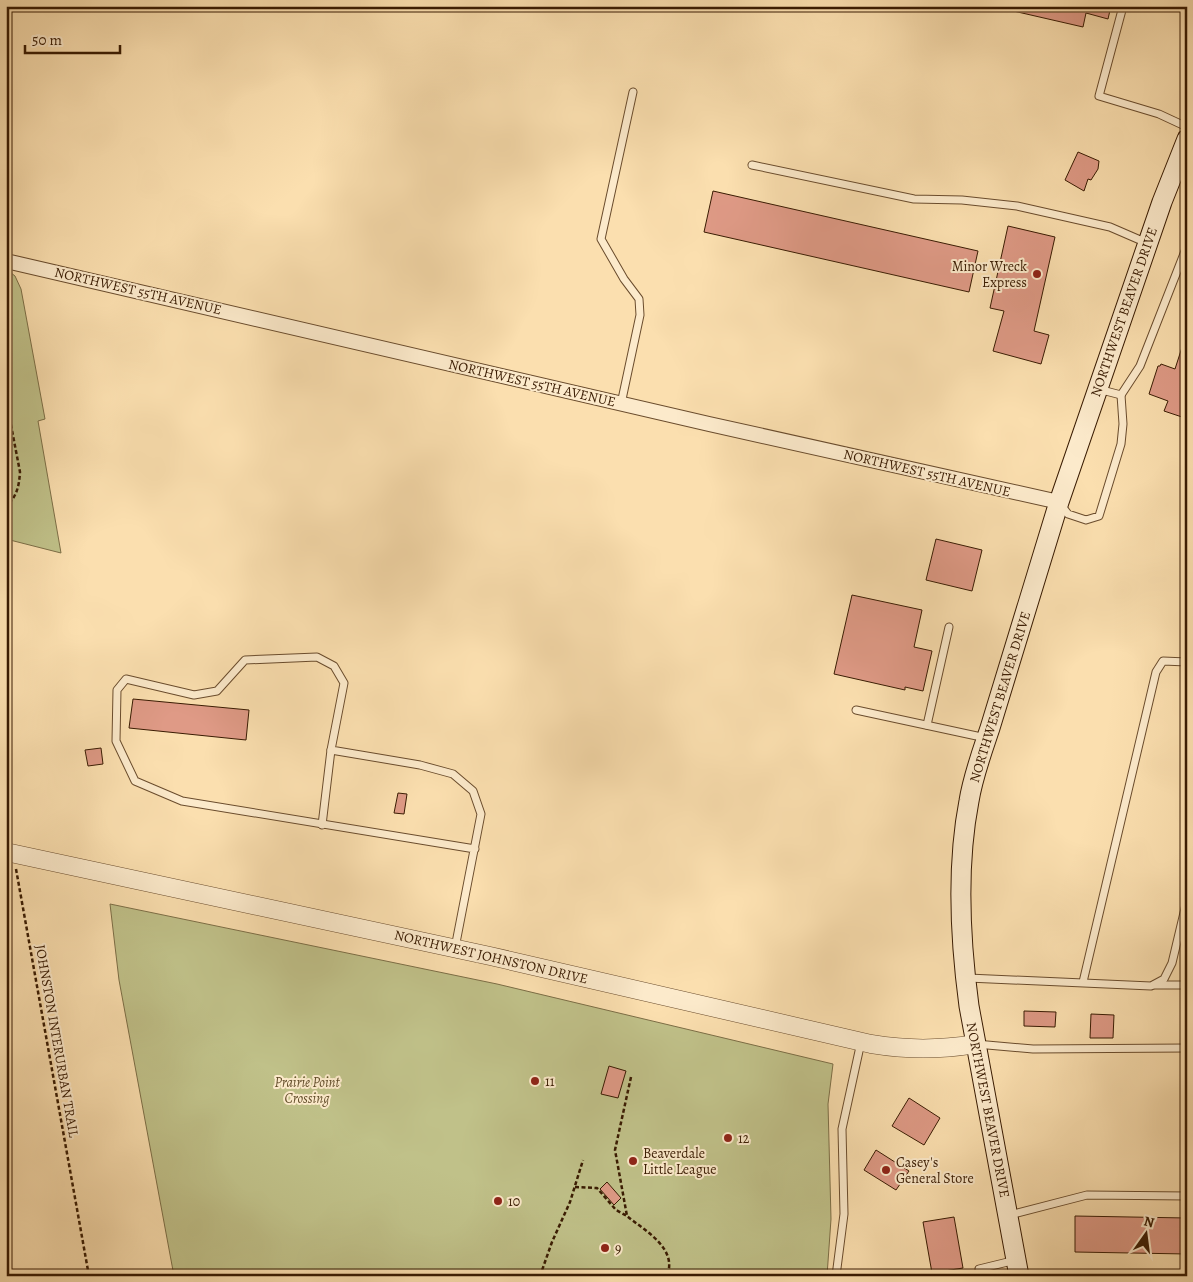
<svg xmlns="http://www.w3.org/2000/svg" width="1193" height="1282" font-family="Alegreya,serif">
	<style>
		.green { fill: #c0c189; stroke: #7c6e46 }
		.building { fill: #df9a86; stroke: #391b02 }
		.lines { fill: none; stroke-linecap: round; stroke-linejoin: round }
		.service-casing { stroke: #6a4c2d; stroke-width: 9 }
		.minor-casing { stroke: #6a4c2d; stroke-width: 16 }
		.tertiary-casing { stroke: #6a4c2d; stroke-width: 19 }
		.secondary-casing { stroke: #391b02; stroke-width: 21 }
		.path { stroke: #391b02; stroke-width: 2.5; stroke-dasharray: 4 2.5; stroke-linecap: butt }
		.service { stroke: #fceacb; stroke-width: 7 }
		.minor { stroke: #fceacb; stroke-width: 14 }
		.tertiary { stroke: #fceacb; stroke-width: 18 }
		.secondary { stroke: #fceacb; stroke-width: 19 }
		.poi-dot { fill: #8f2418; stroke: #fceacb; stroke-width: 2 }
		.labels { text-anchor: middle; dominant-baseline: central; stroke-width: 4; stroke-linejoin: round; paint-order: stroke }
		.poi-label { font-size: 14px; fill: #391b02; stroke: #fceacb; text-anchor: start }
		.street-label { font-size: 14px; fill: #391b02; stroke: #fceacb }
		.park-label { font-size: 14px; font-style: italic; fill: #624d2a; stroke: #fceacb }
	</style>
	<rect width="100%" height="100%" fill="#fbdfaf"/>
	<filter id="stains"><feTurbulence type="fractalNoise" baseFrequency=".004" numOctaves="4"/><feColorMatrix values="0 0 0 0 .2 0 0 0 0 .09 0 0 0 0 .02 0 0 0 .5 -.17"/></filter>
	<radialGradient id="worn" r=".72"><stop offset=".6" stop-color="#630" stop-opacity="0"/><stop offset="1" stop-color="#630" stop-opacity=".3"/></radialGradient>
	<g class="green">
		<polygon points="6,269 15,276 21,289 45,419 38,421 61,553 6,539"/>
		<polygon points="110,904 497,984 833,1064 828,1104 831,1219 827,1276 174,1276 119,980"/>
	</g>
	<g class="building">
		<polygon points="1009,6 1111,6 1108,19 1086,13 1083,27 1009,10"/>
		<polygon points="1078,152 1099,161 1098,169 1091,180 1088,179 1084,191 1065,180"/>
		<polygon points="713,191 978,251 969,292 704,232"/>
		<polygon points="1008,226 1055,237 1034,331 1049,335 1041,364 993,351 1004,311 990,308"/>
		<polygon points="1185,338 1187,339 1187,404 1182,417 1164,411 1168,401 1149,394 1158,366 1160,366 1161,364 1175,369"/>
		<polygon points="936,539 982,550 972,591 926,580"/>
		<polygon points="852,595 922,610 914,647 932,651 923,691 905,687 905,690 834,674"/>
		<polygon points="133,699 249,710 246,740 129,728"/>
		<polygon points="101,748 103,764 88,766 85,750"/>
		<polygon points="398,793 407,794 404,814 394,813"/>
		<polygon points="1024,1011 1056,1012 1055,1027 1024,1026"/>
		<polygon points="1091,1014 1114,1015 1113,1038 1090,1038"/>
		<polygon points="609,1066 626,1071 618,1098 601,1094"/>
		<polygon points="909,1098 940,1118 924,1145 892,1126"/>
		<polygon points="876,1150 909,1171 896,1190 864,1170"/>
		<polygon points="607,1182 621,1198 614,1205 600,1189"/>
		<polygon points="1075,1216 1187,1218 1187,1254 1075,1252"/>
		<polygon points="954,1217 963,1268 932,1273 923,1222"/>
	</g>
	<g class="lines">
		<defs>
			<g id="service">
				<polyline points="1122,10 1099,96 1159,114 1187,127"/>
				<polyline points="752,165 914,199 962,200 1017,206 1110,227 1147,243"/>
				<polyline points="1098,389 1121,395 1140,366 1187,246"/>
				<polyline points="621,404 640,315 639,299 624,279 601,239 633,92"/>
				<polyline points="1061,505 1068,514 1086,520 1099,516 1121,444 1123,424 1121,395"/>
				<polyline points="856,710 986,738"/>
				<polyline points="927,725 949,627"/>
				<polyline points="322,825 331,750"/>
				<polyline points="455,948 481,814 473,791 453,774 420,765 331,750 344,683 334,666 317,657 245,660 217,691 194,695 126,679 117,690 116,741 135,781 182,801 475,849"/>
				<polyline points="968,978 1151,986 1164,979 1172,963 1187,900"/>
				<polyline points="1083,982 1156,672 1163,661 1187,662"/>
				<polyline points="1154,985 1187,985"/>
				<polyline points="976,1044 1033,1049 1187,1048"/>
				<polyline points="1010,1215 1087,1195 1187,1196"/>
				<polyline points="836,1276 844,1214 842,1129 861,1042"/>
				<polyline points="980,1276 979,1269 1016,1260"/>
			</g>
			<polyline id="minor" points="6,261 709,424 1059,502"/>
			<path id="tertiary" d="M6,852L490,956L871,1044C908,1050 938,1050 976,1044"/>
			<path id="secondary" d="M1019,1276L969,1006C960,939 956,868 969,801C973,776 982,752 990,728L1059,502L1162,202L1187,139"/>
		</defs>
		<use href="#service" class="service-casing"/>
		<use href="#minor" class="minor-casing"/>
		<use href="#tertiary" class="tertiary-casing"/>
		<use href="#secondary" class="secondary-casing"/>
		<g class="path">
			<path d="M6,399L20,472C19,486 17,497 6,506"/>
			<polyline points="6,430 11,425"/>
			<polyline points="6,823 10,839"/>
			<polyline points="16,869 89,1276"/>
			<path d="M631,1077L615,1150L627,1216C645,1231 678,1248 667,1276"/>
			<polyline points="575,1187 597,1188 616,1210 627,1216"/>
			<polyline points="540,1276 552,1242 570,1202 583,1160"/>
		</g>
		<use href="#service" class="service"/>
		<use href="#minor" class="minor"/>
		<use href="#tertiary" class="tertiary"/>
		<use href="#secondary" class="secondary"/>
	</g>
	<g class="poi-dot">
		<circle cx="1037" cy="274" r="5"/>
		<circle cx="535" cy="1081" r="5"/>
		<circle cx="728" cy="1138" r="5"/>
		<circle cx="633" cy="1161" r="5"/>
		<circle cx="886" cy="1170" r="5"/>
		<circle cx="498" cy="1201" r="5"/>
		<circle cx="605" cy="1248" r="5"/>
	</g>
	<g class="labels">
		<g class="poi-label">
			<text x="1027" y="266" text-anchor="end">Minor Wreck<tspan x="1027" dy="16">Express</tspan></text>
			<text x="545" y="1081">11</text>
			<text x="738" y="1138">12</text>
			<text x="643" y="1153">Beaverdale<tspan x="643" dy="16">Little League</tspan></text>
			<text x="896" y="1162">Casey's<tspan x="896" dy="16">General Store</tspan></text>
			<text x="508" y="1201">10</text>
			<text x="615" y="1248">9</text>
		</g>
		<g class="street-label">
			<text transform="translate(138 291) rotate(13)">NORTHWEST 55TH AVENUE</text>
			<text transform="translate(1124 312) rotate(-71)">NORTHWEST BEAVER DRIVE</text>
			<text transform="translate(532 383) rotate(13)">NORTHWEST 55TH AVENUE</text>
			<text transform="translate(927 473) rotate(13)">NORTHWEST 55TH AVENUE</text>
			<text transform="translate(1000 697) rotate(-73)">NORTHWEST BEAVER DRIVE</text>
			<text transform="translate(491 957) rotate(13)">NORTHWEST JOHNSTON DRIVE</text>
			<text transform="translate(57 1041) rotate(80)">JOHNSTON INTERURBAN TRAIL</text>
			<text transform="translate(988 1110) rotate(79)">NORTHWEST BEAVER DRIVE</text>
		</g>
		<g class="park-label">
			<text x="307" y="1082">Prairie Point<tspan x="307" dy="16">Crossing</tspan></text>
		</g>
	</g>
	<rect width="1193" height="1282" fill="none" stroke="#fbdfaf" stroke-width="25"/>
	<rect x="8" y="8" width="1178" height="1267" fill="none" stroke="#391b02" stroke-width="2.5"/>
	<rect x="12" y="12" width="1168" height="1257" fill="none" stroke="#391b02"/>
	<g transform="translate(1146 1234) rotate(14)" stroke="#fceacb" stroke-width="4" paint-order="stroke">
	<path d="M0-4L9 19L0 12L-9 19Z" fill="#391b02"/>
	<text y="-8" font-size="14" font-weight="bold" text-anchor="middle" fill="#391b02">N</text>
	</g>
	<path d="M25 45v8h95v-8" fill="none" stroke="#391b02" stroke-width="2.5"/>
	<text x="32" y="45" font-size="15" fill="#391b02" stroke="#fceacb" stroke-width="4" paint-order="stroke">50 m</text>
	<rect width="100%" height="100%" filter="url(#stains)"/>
	<rect width="100%" height="100%" fill="url(#worn)"/>
</svg>
